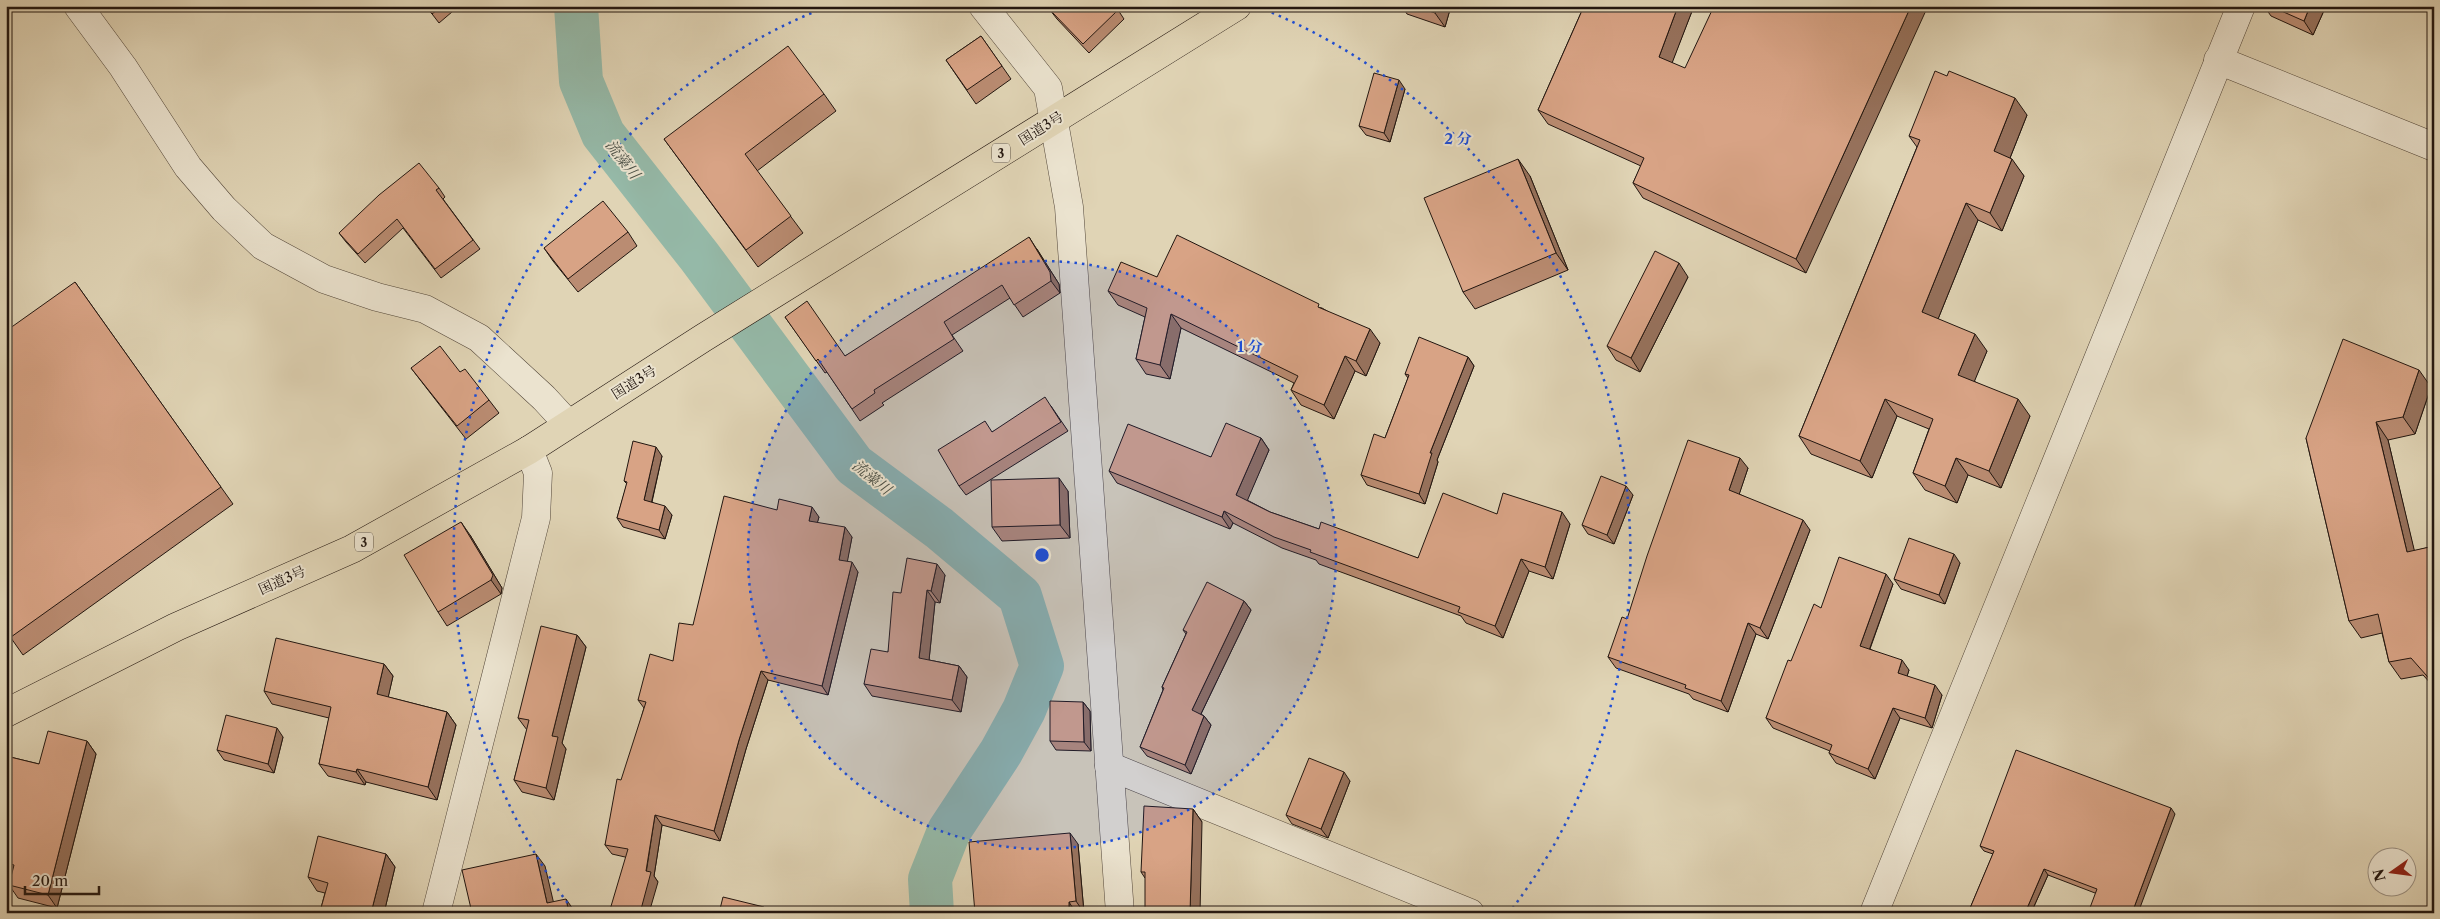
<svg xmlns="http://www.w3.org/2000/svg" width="2440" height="919" font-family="'Libre Caslon Text','Noto Serif JP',serif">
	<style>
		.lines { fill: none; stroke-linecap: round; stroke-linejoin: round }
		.river { stroke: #95b9a8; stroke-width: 44 }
		.minor-casing { stroke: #524639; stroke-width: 29 }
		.highway-casing { stroke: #221610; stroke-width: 29 }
		.minor { stroke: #ebe3cf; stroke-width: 28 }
		.highway { stroke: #e0d4b5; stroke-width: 28 }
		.wall { fill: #ba8c72; stroke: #221610 }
		.shaded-wall { fill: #97725d; stroke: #221610 }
		.building { fill: #d8a385; stroke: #221610 }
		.ring { fill: none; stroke: #1d4ed8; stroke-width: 2.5; stroke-dasharray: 2.5 5 }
		.labels { text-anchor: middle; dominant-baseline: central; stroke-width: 4; stroke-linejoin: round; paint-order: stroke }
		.shield { fill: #ebe3cf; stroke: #5e5449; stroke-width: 1 }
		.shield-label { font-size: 12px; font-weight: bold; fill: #221610 }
		.street-label { font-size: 14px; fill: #221610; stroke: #ebe3cf }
		.water-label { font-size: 15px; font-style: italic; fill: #4a4f45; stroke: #ebe3cf }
		.centre { fill: #1d4ed8; stroke: #ebe3cf; stroke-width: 2.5 }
		.ring-label { font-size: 15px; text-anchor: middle; font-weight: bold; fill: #1d4ed8; stroke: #ebe3cf; stroke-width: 4; stroke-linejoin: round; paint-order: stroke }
	</style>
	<rect width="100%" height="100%" fill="#e0d4b5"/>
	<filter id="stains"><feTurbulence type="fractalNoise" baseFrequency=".004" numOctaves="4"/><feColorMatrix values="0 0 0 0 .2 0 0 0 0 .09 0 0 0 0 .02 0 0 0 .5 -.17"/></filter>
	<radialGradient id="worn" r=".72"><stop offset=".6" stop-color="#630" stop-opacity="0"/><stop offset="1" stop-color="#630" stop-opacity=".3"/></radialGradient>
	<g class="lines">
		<polyline class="river" points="576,6 581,81 603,134 699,256 854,465 939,528 1020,596 1042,666 1024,710 1001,752 949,831 930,879 932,913"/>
		<defs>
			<g id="minor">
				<polyline points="78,6 123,67 188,167 224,209 263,246 324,279 377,297 425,309 479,338 544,398 568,424"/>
				<polyline points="983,6 1048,88 1069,207 1120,913"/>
				<polyline points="2218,60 2434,147"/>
				<polyline points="1109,766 1470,913"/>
				<polyline points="436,913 536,518 538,473 529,450"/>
				<polyline points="1874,913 2241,6"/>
			</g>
			<polyline id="highway" points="6,713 176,627 352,549 529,450 703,338 1237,6"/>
		</defs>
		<use href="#minor" class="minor-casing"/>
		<use href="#highway" class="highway-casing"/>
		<use href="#minor" class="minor"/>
		<use href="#highway" class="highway"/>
	</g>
	<g class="wall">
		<polygon points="426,6 459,6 439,23"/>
		<polygon points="1402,6 1451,6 1445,27 1407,14"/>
		<polygon points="1584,6 1694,6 1672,62 1806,273 1643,198 1633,183 1641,166 1548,124 1538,110"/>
		<polygon points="2264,6 2326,6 2313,35 2271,16"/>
		<polygon points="1050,10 1118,10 1124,19 1089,53 1057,19"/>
		<polygon points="981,36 1011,79 976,104 946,60"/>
		<polygon points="1405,89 1390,142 1366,135 1359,126"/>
		<polygon points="824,94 836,111 757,171 803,233 758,267 664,139"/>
		<polygon points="2027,115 2010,158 2024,176 2002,231 1978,220 1938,319 1987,351 1974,381 2030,416 2001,488 1968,475 1957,503 1925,490 1913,473 1929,429 1897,416 1872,478 1811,454 1799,436 1917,147 1909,136"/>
		<polygon points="1530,176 1568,270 1475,309 1463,292"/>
		<polygon points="439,188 445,197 443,199 480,249 441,278 403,228 365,263 346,242 339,233"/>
		<polygon points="628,232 637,246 578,292 553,261 544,248"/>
		<polygon points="1037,249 1059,284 1060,293 1023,317 1010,298 952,335 963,351 882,403 884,405 860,421 827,372 825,373 785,317 845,356"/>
		<polygon points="1157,277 1322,308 1380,343 1366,376 1355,371 1334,419 1301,405 1291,390 1294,383 1181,328 1170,379 1146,374 1136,359 1145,317 1118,305 1108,291"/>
		<polygon points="1688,277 1640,372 1616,360 1607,346"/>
		<polygon points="75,282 233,504 23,655 6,631"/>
		<polygon points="1468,357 1474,366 1437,460 1438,462 1425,504 1367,485 1361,475 1385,438 1408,378 1405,374"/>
		<polygon points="411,368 460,372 489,400 499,413 466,439 421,381"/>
		<polygon points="2431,387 2415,434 2388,440 2414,551 2434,546 2434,687 2423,675 2401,679 2389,662 2382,633 2361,638 2349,621 2306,438"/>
		<polygon points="1051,406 1068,431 966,495 959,486 992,432"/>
		<polygon points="1261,438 1269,450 1247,500 1270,512 1319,529 1418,558 1497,514 1570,524 1553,579 1529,571 1503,638 1466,623 1461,616 1319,564 1316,560 1282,548 1233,523 1230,529 1117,483 1109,471 1211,457"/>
		<polygon points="662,456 652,502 672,515 665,539 623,527 617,518 627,484 624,481"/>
		<polygon points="1748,468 1739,494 1810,530 1768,639 1756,634 1728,712 1693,699 1689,694 1616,668 1608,657 1627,619"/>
		<polygon points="1068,491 1070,538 1002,541 992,527"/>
		<polygon points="1633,495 1614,544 1588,534 1582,525"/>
		<polygon points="777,510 819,517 817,523 852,537 847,561 858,572 828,695 768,680 746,749 720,841 662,825 654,876 658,882 625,857 612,854 605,845 644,708 638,700 673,661 693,625"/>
		<polygon points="470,535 502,588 501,594 447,626 438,612"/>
		<polygon points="1960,563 1945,604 1901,589 1894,579"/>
		<polygon points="945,575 940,603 935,602 929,660 959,666 967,677 961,712 872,696 864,684 888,652 901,593"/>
		<polygon points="1893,584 1870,649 1909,670 1907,676 1942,695 1932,728 1900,718 1875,779 1836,763 1829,753 1830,751 1773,728 1766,718 1821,608"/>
		<polygon points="1244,601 1251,610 1201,714 1204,716 1211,725 1191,774 1147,756 1140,747 1163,690 1162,687 1186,634 1183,630"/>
		<polygon points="577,635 586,647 562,743 566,749 554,800 522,792 514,780 527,730 518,718"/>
		<polygon points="384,664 393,676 388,697 447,712 456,725 437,800 366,782 365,785 328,776 319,764 329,718 272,704 264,691"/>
		<polygon points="1083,702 1090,711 1091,751 1056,750 1050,741"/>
		<polygon points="283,737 274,773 224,760 217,750"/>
		<polygon points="87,741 96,754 57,908 18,898 9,885 11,875 6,874 6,756 39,764"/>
		<polygon points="1350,781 1328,838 1292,824 1286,815"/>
		<polygon points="1193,809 1202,822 1145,878 1141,872"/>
		<polygon points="2175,814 2095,893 2048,875 2031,913 1968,913 1993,854 1984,851 1980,846"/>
		<polygon points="1078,844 1084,913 975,913"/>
		<polygon points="386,854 395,867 384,913 325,913 321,908 325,893 317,891 308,877"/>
	</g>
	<g class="shaded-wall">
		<polygon points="1438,6 1451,6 1445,27 1435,13"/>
		<polygon points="1678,6 1694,6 1669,71 1659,57"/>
		<polygon points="1911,6 1928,6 1806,273 1796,259"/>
		<polygon points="2310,6 2326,6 2313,35 2304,21"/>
		<polygon points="1399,80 1405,89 1390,142 1384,133"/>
		<polygon points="2015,98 2027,115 2006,168 1994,151"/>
		<polygon points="1518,159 1530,176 1568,270 1556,253"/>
		<polygon points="2012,159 2024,176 2002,231 1990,213"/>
		<polygon points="1966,203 1978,220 1934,329 1922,312"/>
		<polygon points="1029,237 1059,284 1060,293 1051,281"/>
		<polygon points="1679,263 1688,277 1640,372 1631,358"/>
		<polygon points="1171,314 1181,328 1170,379 1160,365"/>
		<polygon points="1370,329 1380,343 1366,376 1356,361"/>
		<polygon points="1975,334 1987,351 1970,392 1958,375"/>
		<polygon points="1345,356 1355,371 1334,419 1324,405"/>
		<polygon points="1468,357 1474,366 1437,460 1438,462 1425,504 1419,494 1430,453"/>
		<polygon points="2419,370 2431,387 2415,434 2403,417"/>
		<polygon points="1885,399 1897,416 1872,478 1860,461"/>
		<polygon points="2018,399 2030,416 2001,488 1989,471"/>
		<polygon points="2376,422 2388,440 2419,570 2407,552"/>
		<polygon points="1261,438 1269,450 1245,506 1236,495"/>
		<polygon points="656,447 662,456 650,509 644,500"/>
		<polygon points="1740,458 1748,468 1737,501 1729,490"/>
		<polygon points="1956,458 1968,475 1957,503 1945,486"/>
		<polygon points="1059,478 1068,491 1070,538 1060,525"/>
		<polygon points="1626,486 1633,495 1614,544 1607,535"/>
		<polygon points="665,506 672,515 665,539 659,530"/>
		<polygon points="812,507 819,517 815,531 809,521"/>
		<polygon points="1224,511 1233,523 1230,529 1222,517"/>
		<polygon points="1562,512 1570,524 1553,579 1545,567"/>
		<polygon points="1803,520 1810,530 1768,639 1760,628"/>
		<polygon points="461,522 470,535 502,588 501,594 491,580"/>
		<polygon points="845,527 852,537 846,569 839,560"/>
		<polygon points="1954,554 1960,563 1945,604 1939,595"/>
		<polygon points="1521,559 1529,571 1503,638 1495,626"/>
		<polygon points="852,562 858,572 828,695 822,686"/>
		<polygon points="937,564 945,575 940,603 931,591"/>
		<polygon points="1886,574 1893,584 1867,656 1860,646"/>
		<polygon points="927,590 935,602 928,670 919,658"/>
		<polygon points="1244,601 1251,610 1198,720 1192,710"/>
		<polygon points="1748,623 1756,634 1728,712 1721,701"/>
		<polygon points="577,635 586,647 562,743 566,749 554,800 546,788 552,736"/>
		<polygon points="1902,660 1909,670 1905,683 1898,673"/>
		<polygon points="384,664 393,676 386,707 377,694"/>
		<polygon points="959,666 967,677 961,712 952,700"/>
		<polygon points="761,671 768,680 746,749 720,841 714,831 739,740"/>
		<polygon points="1935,685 1942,695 1932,728 1925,718"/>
		<polygon points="1083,702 1090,711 1091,751 1084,742"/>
		<polygon points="1893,708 1900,718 1875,779 1868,769"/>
		<polygon points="447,712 456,725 437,800 428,787"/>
		<polygon points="1204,716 1211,725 1191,774 1185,765"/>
		<polygon points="277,728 283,737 274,773 268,764"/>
		<polygon points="87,741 96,754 57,908 48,895"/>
		<polygon points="357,769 366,782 365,785 356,772"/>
		<polygon points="1344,772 1350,781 1328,838 1321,829"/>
		<polygon points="2171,808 2175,814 2138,913 2132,913"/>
		<polygon points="1193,809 1202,822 1200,913 1190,913"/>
		<polygon points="655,815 662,825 654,876 658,882 649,913 640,913"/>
		<polygon points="1070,833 1078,844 1084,913 1076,901"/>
		<polygon points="386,854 395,867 384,913 371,913"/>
		<polygon points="536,854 545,866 556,913 547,903"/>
		<polygon points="2044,869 2048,875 2031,913 2025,913"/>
		<polygon points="566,899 575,912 575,913 569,913"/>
		<polygon points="1069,902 1076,913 1069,913"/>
		<polygon points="764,907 768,913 762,913"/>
	</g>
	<g class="building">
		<polygon points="426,6 442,6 432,14"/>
		<polygon points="1054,6 1114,6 1118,10 1083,44 1050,10"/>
		<polygon points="1414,6 1438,6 1435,13"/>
		<polygon points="1584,6 1678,6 1659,57 1685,68 1714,6 1911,6 1796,259 1633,183 1644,158 1538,110"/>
		<polygon points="2270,6 2310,6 2304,21"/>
		<polygon points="981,36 1002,66 967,90 946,60"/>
		<polygon points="788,46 824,94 745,154 791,216 746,250 664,139"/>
		<polygon points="1935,71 1947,76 1949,71 2015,98 1994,151 2012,159 1990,213 1966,203 1922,312 1975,334 1958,375 2018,399 1989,471 1956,458 1945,486 1913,473 1933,419 1885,399 1860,461 1799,436 1920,140 1909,136"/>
		<polygon points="1374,73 1399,80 1384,133 1359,126"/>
		<polygon points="1518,159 1556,253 1463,292 1424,198"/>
		<polygon points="419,163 439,188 436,190 473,240 435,269 397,219 358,254 339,233 379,195"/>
		<polygon points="603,201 628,232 568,279 544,248"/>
		<polygon points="1177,235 1319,304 1318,307 1370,329 1356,361 1345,356 1324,405 1291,390 1298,376 1171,314 1160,365 1136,359 1147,308 1108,291 1121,262 1157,277"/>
		<polygon points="1029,237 1050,272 1051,281 1014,305 1002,285 944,322 954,339 874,390 875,393 852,409 818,359 816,361 785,317 807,301 845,356"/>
		<polygon points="1655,251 1679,263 1631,358 1607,346"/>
		<polygon points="75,282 221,487 11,637 6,631 6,331"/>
		<polygon points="1419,337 1468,357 1430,453 1432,453 1419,494 1361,475 1374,434 1385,438 1409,375 1405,374"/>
		<polygon points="2343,339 2419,370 2403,417 2376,422 2407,552 2434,546 2434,684 2411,658 2389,662 2378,614 2349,621 2306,438"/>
		<polygon points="440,346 460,372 465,369 489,400 457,426 411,368"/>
		<polygon points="1045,397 1061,422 959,486 938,450 985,421 992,432"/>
		<polygon points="1226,423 1261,438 1236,495 1270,512 1319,529 1321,522 1418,558 1443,493 1497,514 1503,493 1562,512 1545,567 1521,559 1495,626 1458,612 1460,607 1310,552 1311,550 1274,537 1224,511 1222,517 1109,471 1128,424 1211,457"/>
		<polygon points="1688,440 1740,458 1729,490 1803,520 1760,628 1748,623 1721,701 1685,688 1686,685 1608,657 1622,617 1627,619 1647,556"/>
		<polygon points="633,441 656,447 644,500 665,506 659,530 617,518 627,482 624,481"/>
		<polygon points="1601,476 1626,486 1607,535 1582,525"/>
		<polygon points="1059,478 1060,525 992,527 991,480"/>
		<polygon points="724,496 777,510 779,499 812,507 809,521 845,527 839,560 852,562 822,686 761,671 739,740 714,831 655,815 646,871 651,872 640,913 609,913 628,849 605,845 617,779 621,780 646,702 638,700 650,654 673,661 679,623 693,625"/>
		<polygon points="461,522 493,575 491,580 438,612 404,555"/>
		<polygon points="1909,538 1954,554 1939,595 1894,579"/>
		<polygon points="1839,557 1886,574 1860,646 1902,660 1898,673 1935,685 1925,718 1893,708 1868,769 1829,753 1832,745 1766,718 1788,660 1791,661 1814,604 1821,608"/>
		<polygon points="907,558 937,564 931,591 927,590 919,658 959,666 952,700 864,684 871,649 888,652 893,592 901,593"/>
		<polygon points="1207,582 1244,601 1192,710 1204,716 1185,765 1140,747 1164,688 1162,687 1187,632 1183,630"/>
		<polygon points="541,626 577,635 552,736 558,737 546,788 514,780 529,720 518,718"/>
		<polygon points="276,638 384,664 377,694 447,712 428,787 357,769 356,772 319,764 331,707 264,691"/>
		<polygon points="1050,701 1083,702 1084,742 1050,741"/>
		<polygon points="226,715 277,728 268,764 217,750"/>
		<polygon points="48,731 87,741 48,895 9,885 14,865 6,863 6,756 39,764"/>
		<polygon points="2016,750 2171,808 2132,913 2088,913 2097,889 2044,869 2025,913 1968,913 1994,851 1980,846"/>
		<polygon points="1309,758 1344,772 1321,829 1286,815"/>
		<polygon points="1144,806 1193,809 1190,913 1145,913 1145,872 1141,872"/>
		<polygon points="1070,833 1076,901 1069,902 1069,913 975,913 969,842"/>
		<polygon points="318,836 386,854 371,913 342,913 321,908 328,883 308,877"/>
		<polygon points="536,854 547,903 566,899 569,913 472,913 462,870"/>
		<polygon points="723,897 764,907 762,913 719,913"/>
	</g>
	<circle cx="1042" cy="555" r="294" fill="#1d4ed8" fill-opacity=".12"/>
	<g class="ring">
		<circle cx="1042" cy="555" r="294"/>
		<path d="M572 909A589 589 0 0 1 826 7M1258 7A589 589 0 0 1 1512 909"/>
	</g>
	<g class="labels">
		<g class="shield">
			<rect x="992" y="143.5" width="18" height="19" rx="4"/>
			<rect x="355" y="532.5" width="18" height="19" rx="4"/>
		</g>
		<g class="shield-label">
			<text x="1001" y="153">3</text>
			<text x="364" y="542">3</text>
		</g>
		<g class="street-label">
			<text transform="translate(1041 128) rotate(-32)">国道3号</text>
			<text transform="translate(634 382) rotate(-32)">国道3号</text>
			<text transform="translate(282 580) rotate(-24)">国道3号</text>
		</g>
		<g class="water-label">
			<text transform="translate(623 159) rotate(52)">流藻川</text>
			<text transform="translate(872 477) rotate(39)">流藻川</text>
		</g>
	</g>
	<circle cx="1042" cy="555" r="8" class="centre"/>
	<g class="ring-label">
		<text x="1458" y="144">2 分</text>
		<text x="1250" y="352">1 分</text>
	</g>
	<rect width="2440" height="919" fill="none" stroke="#e0d4b5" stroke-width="25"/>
	<rect x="8" y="8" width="2425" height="904" fill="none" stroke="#221610" stroke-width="2.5"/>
	<rect x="12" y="12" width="2415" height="894" fill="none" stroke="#221610"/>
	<g transform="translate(2392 872) rotate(256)"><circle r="24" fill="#ebe3cf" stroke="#9b9183"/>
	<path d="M0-4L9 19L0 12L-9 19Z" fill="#8f2418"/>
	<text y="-8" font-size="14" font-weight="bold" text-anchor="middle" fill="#221610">N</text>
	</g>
	<path d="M25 886v8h74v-8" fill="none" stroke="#221610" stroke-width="2.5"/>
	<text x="32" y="886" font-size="15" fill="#221610" stroke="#ebe3cf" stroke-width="4" paint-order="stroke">20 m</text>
	<rect width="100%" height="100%" filter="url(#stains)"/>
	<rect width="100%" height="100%" fill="url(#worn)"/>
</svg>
